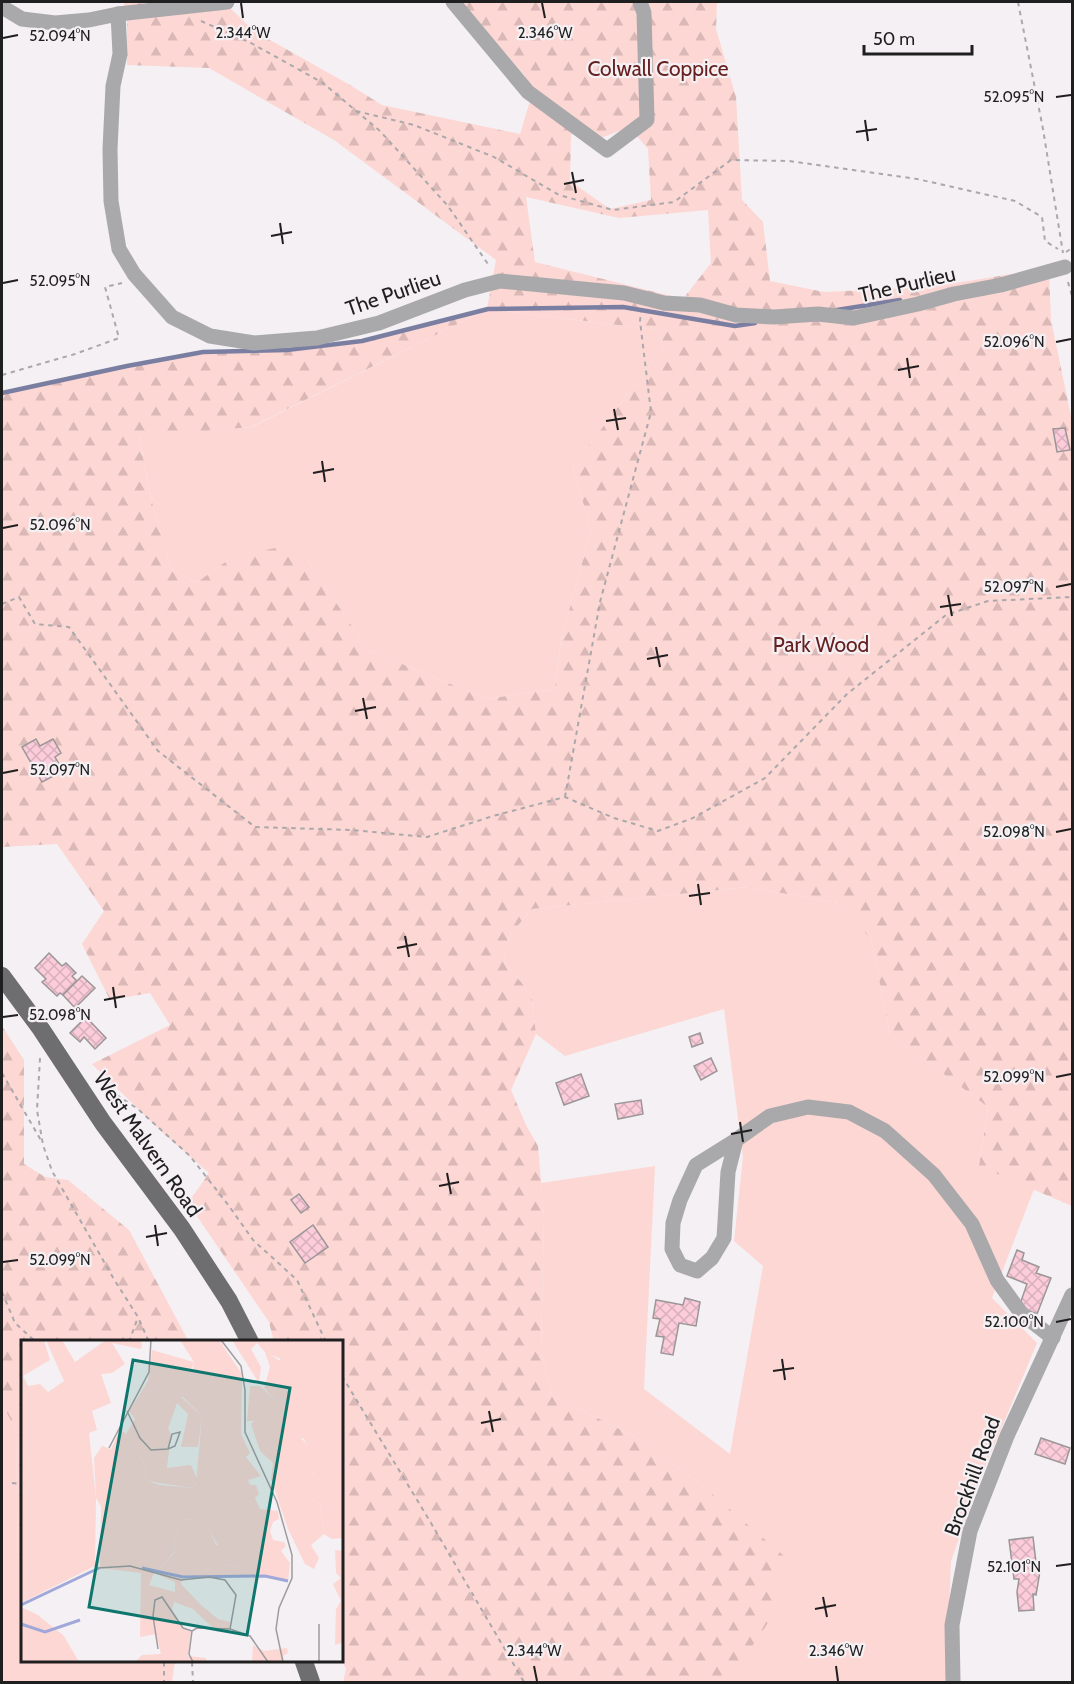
<svg xmlns="http://www.w3.org/2000/svg" width="1074" height="1684" font-family="Cabin,sans-serif">
	<style>
		.green { fill: #fdd7d4 }
		.forest { fill: url(#forest-firs); fill-rule: evenodd }
		.lines { fill: none; stroke-linecap: round; stroke-linejoin: round }
		.stream { stroke: #7a7fa2; stroke-width: 4.5 }
		.building { fill: url(#building-cross-hatch); stroke: #9b9697; stroke-width: 1.5 }
		.path { stroke: #aba8ab; stroke-width: 2; stroke-dasharray: 4.5 4.5; stroke-linecap: butt }
		.minor { stroke: #a9a9ab; stroke-width: 15 }
		.major { stroke: #6e6d70; stroke-width: 18 }
		.ticks { fill: none; stroke: #201f20; stroke-width: 2 }
		.labels { text-anchor: middle; dominant-baseline: central; stroke-width: 4.5; stroke-linejoin: round; paint-order: stroke }
		.park-label { font-size: 21px; fill: #662020; stroke: #f4f0f3 }
		.street-label { font-size: 21px; fill: #201f20; stroke: #f4f0f3 }
		.inset-river { fill: none; stroke: #a0a8d9; stroke-width: 3 }
		.inset-road { fill: none; stroke: #9f9c9f; stroke-width: 1.5 }
		.view { fill: #0f766e; fill-opacity: 0.15; stroke: #0f766e; stroke-width: 3 }
		.inset-edge { fill: none; stroke: #201f20; stroke-width: 3 }
		.ticks-label { font-size: 15px; text-anchor: middle; fill: #201f20; stroke: #f4f0f3; stroke-width: 4.5; stroke-linejoin: round; paint-order: stroke }
	</style>
	<defs>
		<pattern id="forest-firs" width="22" height="20" patternUnits="userSpaceOnUse" patternTransform="scale(1.5)"><rect width="22" height="20" fill="#fdd7d4"/><path d="M5 1l3.5 6h-7zM16 11l3.5 6h-7z" fill="#d9b8b6"/></pattern>
		<pattern id="building-cross-hatch" width="8" height="8" patternUnits="userSpaceOnUse" patternTransform="scale(1.5)"><rect width="8" height="8" fill="#fcccdb"/><path d="M0 0l8 8M0 8l8-8" fill="none" stroke="#d8afbc"/></pattern>
	</defs>
	<rect width="100%" height="100%" fill="#f4f0f3"/>
	<g class="green">
		<polygon points="488,309 659,330 663,348 573,466 591,531 561,640 555,689 487,699 368,650 306,558 231,558 196,583 171,568 154,511 139,436 252,427"/>
		<polygon points="748,887 837,903 871,939 890,1034 988,1107 979,1166 1034,1189 992,1298 1037,1343 983,1472 951,1561 947,1659 949,1682 662,1682 704,1487 637,1438 552,1395 541,1353 544,1216 541,1183 655,1166 644,1389 730,1454 763,1266 734,1241 743,1157 724,1009 565,1056 536,1034 531,994 504,962 509,936 532,909"/>
		<polygon points="2,1404 16,1430 18,1570 22,1571 22,1662 175,1662 172,1682 2,1682"/>
	</g>
	<g class="forest">
		<path d="M124,2H224L254,31L350,85L382,105L520,134L530,101L525,76L462,2H717L716,29L736,97L742,200L763,222L770,281L824,292L931,287L1049,268L1051,320L1072,421V1206L979,1166L988,1107L890,1034L871,939L837,903L748,887L532,909L509,936L504,962L531,994L536,1034L511,1090L526,1125L538,1146L544,1216L541,1353L552,1395L637,1438L704,1487L783,1555L772,1617L732,1676L663,1679L662,1682H343L346,1669L342,1660V1342H274L269,1322L188,1203L209,1173L164,1134L92,1064L170,1025L150,993L110,1000L82,944L104,911L57,844L2,847V393L127,366L203,352L287,350L362,341L487,309L496,260L334,140L209,68L127,65V23ZM581,126L601,138L629,127L648,149L651,200L610,209L570,181L571,135ZM526,197L619,218L708,210L711,263L683,299L535,262ZM488,309L659,330L663,348L573,466L591,531L561,640L555,689L487,699L368,650L306,558L284,546L231,558L196,583L171,568L154,511L139,437L251,427Z"/>
		<polygon points="2,1026 24,1060 24,1164 45,1177 68,1180 129,1230 189,1342 22,1342 22,1571 18,1570 16,1430 2,1404"/>
	</g>
	<g class="lines">
		<g class="stream">
			<polyline points="837,310 900,300"/>
			<polyline points="2,393 127,366 203,352 287,350 362,341 488,309 623,307 735,326 755,323"/>
		</g>
	</g>
	<g class="building">
		<polygon points="1065,428 1070,450 1057,452 1053,429"/>
		<polygon points="36,739 40,746 53,739 61,753 55,757 63,771 42,782 22,747"/>
		<polygon points="49,953 62,966 66,963 76,973 72,976 77,981 63,995 60,993 57,996 42,982 46,979 35,968"/>
		<polygon points="82,976 95,988 75,1008 63,995"/>
		<polygon points="86,1017 106,1038 95,1049 84,1037 80,1042 70,1033"/>
		<polygon points="700,1033 703,1043 692,1047 689,1037"/>
		<polygon points="711,1058 717,1071 701,1080 694,1066"/>
		<polygon points="581,1074 589,1096 564,1105 556,1083"/>
		<polygon points="641,1100 643,1114 618,1119 615,1104"/>
		<polygon points="299,1194 309,1207 301,1213 291,1200"/>
		<polygon points="313,1225 328,1247 305,1263 290,1242"/>
		<polygon points="1017,1250 1024,1253 1022,1260 1039,1267 1036,1273 1051,1278 1037,1314 1019,1307 1027,1284 1007,1276"/>
		<polygon points="685,1298 700,1302 696,1326 679,1323 673,1355 661,1353 664,1337 656,1336 660,1319 653,1318 656,1300 683,1305"/>
		<polygon points="1041,1438 1070,1448 1065,1464 1035,1454"/>
		<polygon points="1033,1537 1037,1571 1040,1571 1036,1595 1033,1594 1034,1610 1019,1611 1017,1592 1019,1579 1014,1579 1009,1540"/>
	</g>
	<g class="lines">
		<g class="path">
			<polyline points="1018,2 1043,129 1063,253"/>
			<polyline points="201,21 251,43 323,83 380,131 448,206 490,267"/>
			<polyline points="356,111 414,125 494,157 559,195 613,210 674,202 731,160 789,161 917,179 1015,201 1042,217 1045,241 1058,249"/>
			<polyline points="1066,252 1072,248"/>
			<polyline points="1068,282 1072,296"/>
			<polyline points="2,375 75,354 119,338 105,287 122,283"/>
			<polyline points="2,604 19,597 35,624 69,627 158,751 255,827 352,830 427,837 493,816 565,797 614,818 658,831 693,818 765,778 847,694 946,615 988,601 1072,597"/>
			<polyline points="565,797 600,602 651,412 640,321 641,312"/>
			<polyline points="40,1058 37,1110 43,1145 52,1171 115,1281 138,1317 149,1342"/>
			<polyline points="2,1073 42,1142"/>
			<polyline points="94,1080 138,1109 190,1156 229,1206 253,1240 297,1280 326,1342"/>
			<polyline points="2,1292 15,1323 36,1342"/>
			<polyline points="129,1342 138,1317"/>
			<polyline points="342,1376 431,1523 524,1682"/>
			<polyline points="12,1483 22,1484"/>
			<polyline points="164,1662 164,1682"/>
			<polyline points="192,1662 193,1682"/>
		</g>
		<g class="minor">
			<polyline points="453,2 528,92 607,150 647,120 644,13 640,2"/>
			<polyline points="2,7 22,19 55,23 89,20 118,14 120,54 113,86 110,149 111,201 119,249 134,274 172,317 210,336 254,343 317,338 379,323 465,290 500,281 624,293 664,303 700,305 736,315 774,317 818,314 854,318 918,304 954,294 1001,285 1065,267"/>
			<polyline points="118,14 227,2"/>
			<polyline points="736,1140 696,1165 680,1200 673,1223 672,1249 680,1265 697,1271 712,1258 724,1238 728,1172 736,1140 770,1116 808,1107 849,1112 885,1131 934,1175 972,1224 997,1280 1021,1313 1053,1338"/>
			<polyline points="953,1682 952,1625 970,1531 1007,1436 1072,1295"/>
		</g>
		<g class="major">
			<polyline points="2,976 41,1029 103,1123 182,1229 229,1301 250,1342"/>
			<polyline points="304,1662 311,1682"/>
		</g>
	</g>
	<path class="ticks" d="M241,3L243,18M542,3L545,18M3,38L18,35M1056,97L1071,95M865,120L868,141M856,132L877,129M572,172L576,193M564,184L584,180M280,223L283,244M271,236L292,232M3,283L18,280M1056,342L1071,339M907,358L910,378M898,370L919,366M614,409L618,430M606,421L626,418M322,461L325,482M313,473L334,469M3,528L18,525M1056,587L1071,584M948,595L952,616M940,607L961,604M656,647L660,667M647,659L668,655M363,698L367,719M355,711L376,707M3,773L18,770M1056,832L1071,829M698,884L701,905M689,896L710,893M405,936L409,957M397,948L417,944M113,987L116,1008M104,1000L125,996M3,1017L18,1015M1056,1077L1071,1074M740,1122L743,1142M731,1134L752,1130M447,1173L451,1194M439,1186L459,1182M155,1225L158,1246M146,1237L167,1233M3,1262L18,1260M1056,1322L1071,1319M782,1359L785,1380M773,1371L794,1368M489,1411L493,1432M481,1423L501,1419M1056,1566L1071,1564M823,1597L827,1617M815,1609L836,1605M534,1666L537,1681M836,1666L838,1681"/>
	<g class="labels">
		<g class="park-label">
			<text x="658" y="68">Colwall Coppice</text>
			<text x="821" y="644">Park Wood</text>
		</g>
		<g class="street-label">
			<text transform="translate(907 284) rotate(-13)">The Purlieu</text>
			<text transform="translate(393 293) rotate(-19)">The Purlieu</text>
			<text transform="translate(148 1144) rotate(55)">West Malvern Road</text>
			<text transform="translate(972 1476) rotate(-70)">Brockhill Road</text>
		</g>
	</g>
	<g transform="translate(21 1340)">
		<rect width="322" height="322" fill="#f4f0f3"/>
		<path d="M0,0H23L29,20L2,36L7,46L19,44L27,52L43,41L25,0H41L54,22L85,0H119L121,5L120,9L91,3L104,24L91,33L80,34L90,63L71,71L76,90L68,93L75,158L74,226L0,263ZM244,0H322V198L311,199L303,194L299,164L291,158L286,137L293,133L290,111L282,98H265L260,85L264,64L254,60L243,48L249,27L260,19L250,15ZM131,10L173,22L161,58L181,76L177,107H160L167,74L156,63L147,89L150,94L146,128L170,125L177,141L171,148L126,141L122,120L109,107L112,98L105,94L114,79L108,71L127,41ZM162,179L172,180L188,190L195,205L215,207L217,227L200,225L162,237L138,229L154,212L153,201Z" fill="#fdd7d4"/>
		<path d="M159,0H198L221,34L220,94L229,113L225,117L240,136L227,140L229,145H235L238,154L234,158L239,169L257,171L258,179L252,182L249,191L252,200L263,202L265,206L260,211L269,223L267,241L244,236L162,237L160,244L180,265L197,279L209,282L208,291L194,290L172,269L153,262L151,270L162,289L170,292L167,316L185,318L186,322H114L121,315L140,314L135,294L119,297L120,233L79,228L80,166L75,158L73,118L81,106L90,109L99,90L112,98L109,107L122,120L126,141L139,145L171,148L175,144L181,76L151,46L162,30L172,31L173,22ZM162,179L172,180L188,190L198,207H215L216,227L200,225L162,237L138,229L154,211L153,201ZM133,233L154,242V252L128,245ZM211,0H244L250,15L259,21L249,27L244,12L236,3L230,9L240,27L238,43ZM229,46H239L254,60L264,64L260,85L265,98L278,96L295,114L292,118L297,122L292,128L296,130L286,138L292,142L291,158L299,164L303,194L290,205L298,218L293,229L284,224L267,189L250,139L252,123L239,111L230,84L233,81H226ZM314,210L322,211L323,302L314,305L315,269L320,261L312,244L320,238L315,233ZM0,267L17,275L43,296L58,322H0ZM232,305L243,311L266,308L267,313L262,316L263,322H231Z" fill="#fdd7d4" fill-rule="evenodd"/>
		<path class="inset-river" d="M121,228L162,237L244,236L267,241M0,265L78,228M0,284L24,292L59,280"/>
		<path class="inset-road" d="M200,0L220,26L224,50V92L256,162L271,215V238L258,268L255,289L262,322M106,71L119,98L130,110L147,109L151,94L159,92L154,106L147,109M88,108L128,32L130,0M77,228L109,226L160,240L188,237L204,240L215,255L209,289L229,296L247,322M137,309L132,276L134,260L141,257L162,288L171,291M172,322L168,314L171,291L176,288L209,289M298,322V284"/>
		<path class="view" d="M112,20L269,48L226,295L68,267Z"/>
		<rect width="322" height="322" class="inset-edge"/>
	</g>
	<g class="ticks-label">
		<text x="243" y="38">2.344°W</text>
		<text x="545" y="38">2.346°W</text>
		<text x="60" y="41">52.094°N</text>
		<text x="1014" y="102">52.095°N</text>
		<text x="60" y="286">52.095°N</text>
		<text x="1014" y="347">52.096°N</text>
		<text x="60" y="530">52.096°N</text>
		<text x="1014" y="592">52.097°N</text>
		<text x="60" y="775">52.097°N</text>
		<text x="1014" y="837">52.098°N</text>
		<text x="60" y="1020">52.098°N</text>
		<text x="1014" y="1082">52.099°N</text>
		<text x="60" y="1265">52.099°N</text>
		<text x="1014" y="1327">52.100°N</text>
		<text x="1014" y="1572">52.101°N</text>
		<text x="534" y="1656">2.344°W</text>
		<text x="836" y="1656">2.346°W</text>
	</g>
	<rect width="1074" height="1684" fill="none" stroke="#201f20" stroke-width="6"/>
	<path d="M864 45v9h108v-9" fill="none" stroke="#201f20" stroke-width="3"/>
	<text x="873" y="45" font-size="18" fill="#201f20" stroke="#f4f0f3" stroke-width="4.5" paint-order="stroke">50 m</text>
</svg>
